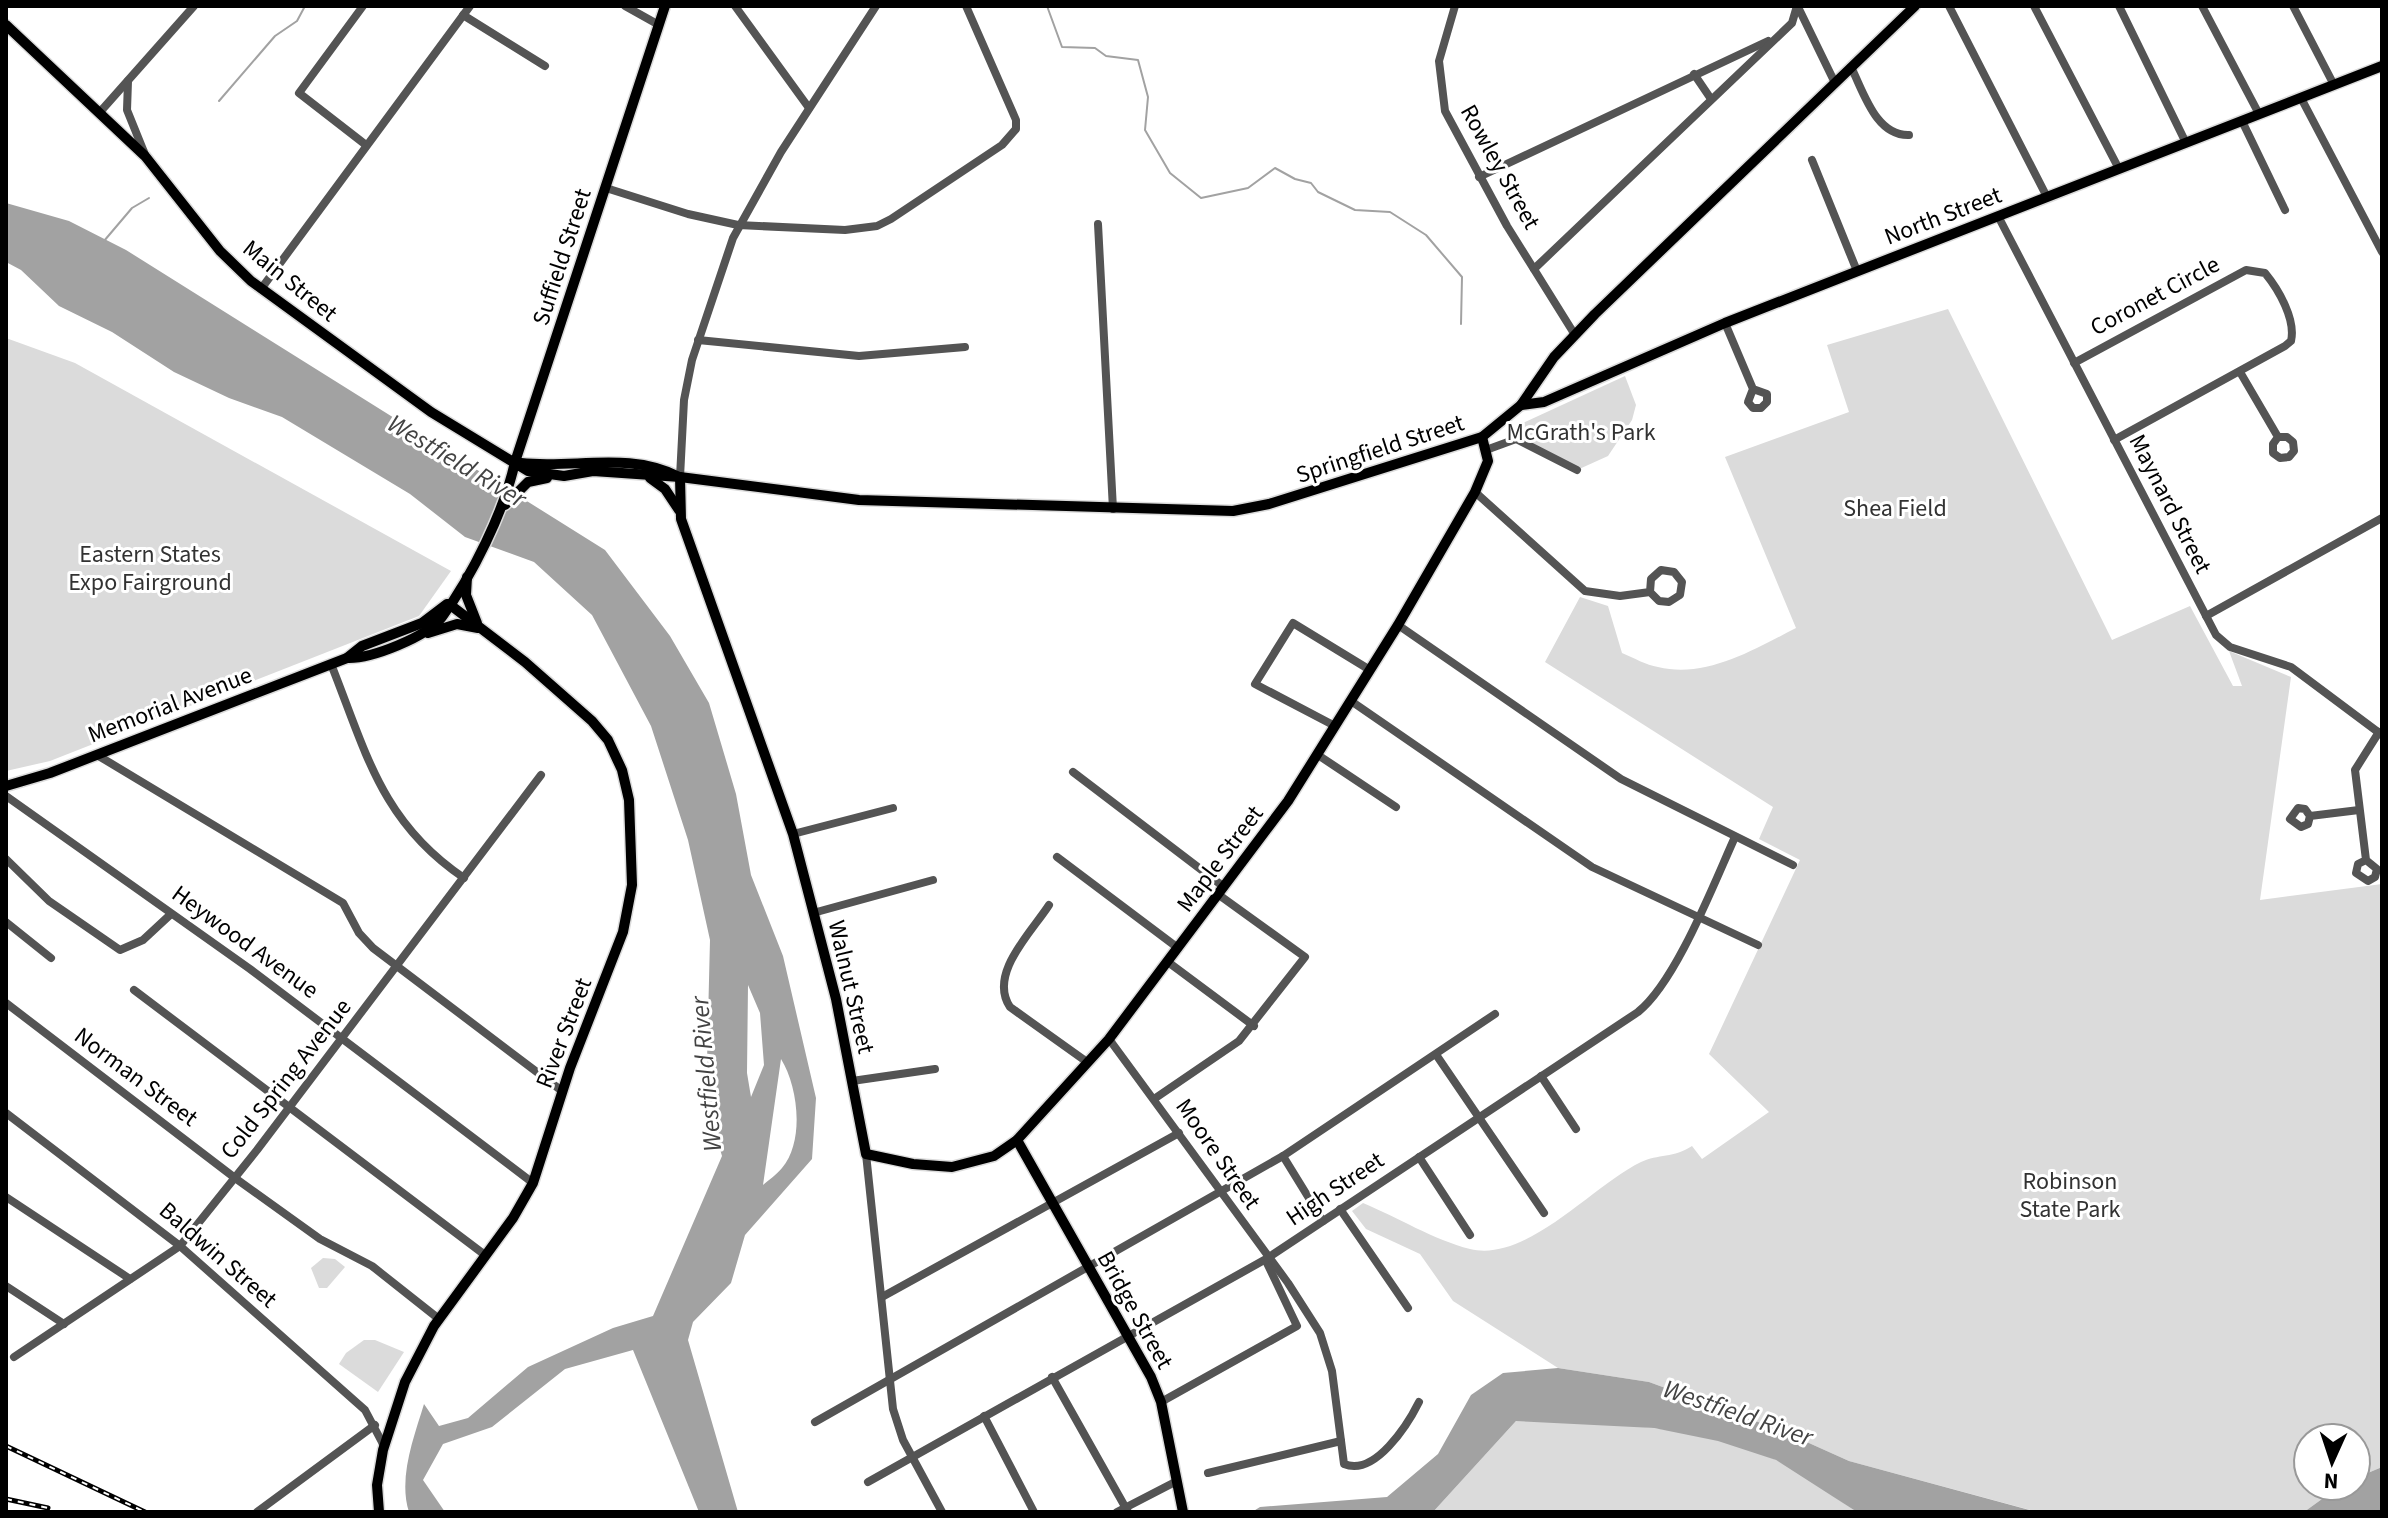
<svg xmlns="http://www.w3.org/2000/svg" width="2388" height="1518" font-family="'Source Sans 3',sans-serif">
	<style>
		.green { fill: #dbdbdb }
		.water { fill: #a2a2a2; fill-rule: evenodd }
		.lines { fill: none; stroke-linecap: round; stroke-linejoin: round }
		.stream { stroke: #a2a2a2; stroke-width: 2 }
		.major-casing { stroke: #dbdbdb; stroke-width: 13 }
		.minor { stroke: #545454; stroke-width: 8 }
		.major { stroke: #000; stroke-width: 10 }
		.rail-casing { stroke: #000; stroke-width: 5 }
		.rail { stroke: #fff; stroke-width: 2; stroke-dasharray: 6; stroke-linecap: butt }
		.labels { text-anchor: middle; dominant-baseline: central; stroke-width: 6; stroke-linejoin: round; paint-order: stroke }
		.street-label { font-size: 24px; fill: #000; stroke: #fff }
		.park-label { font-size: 24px; fill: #323232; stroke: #fff }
		.water-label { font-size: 26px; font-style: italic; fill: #434343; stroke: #fff }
	</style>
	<rect width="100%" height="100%" fill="#fff"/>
	<g class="green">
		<path d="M1948,309L2112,640L2190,606L2233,686H2242L2229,651L2291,677L2260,900L2382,884V1467L2356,1478V1438H2308V1486H2340L2304,1512H2038L1849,1461L1780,1430L1649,1382L1558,1368L1453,1301L1420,1254L1366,1229L1352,1211L1363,1203C1397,1217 1434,1240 1470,1249C1527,1263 1593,1185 1641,1162C1658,1154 1674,1158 1692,1146L1702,1159L1769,1112L1709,1054L1800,860L1759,839L1773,807L1545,662L1580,597L1608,606L1622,653C1634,658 1646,665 1658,667C1706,679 1755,649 1796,628L1725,457L1849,412L1827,345Z"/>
		<polygon points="6,338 75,363 451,571 419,616 50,761 6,771"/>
		<polygon points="1625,376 1636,405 1632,420 1608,456 1577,470 1516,436 1523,423"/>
		<polygon points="323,1258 335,1259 345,1267 327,1288 319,1288 311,1268"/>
		<polygon points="364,1340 375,1340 404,1352 378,1392 339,1364 346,1353"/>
		<path d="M1516,1421C1603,1422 1693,1424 1774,1459C1803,1472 1830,1495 1857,1512H1433Z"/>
	</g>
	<g class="water">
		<path d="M6,203L69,221L126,250L605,550L670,636L709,703L736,794L751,875L783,956L816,1098L812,1159L745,1235L731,1283L693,1322L688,1340L738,1512H699L633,1350L565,1369L492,1427L443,1444L423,1480L445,1512H409C398,1478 414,1437 424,1404L439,1426L468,1418L528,1367L613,1328L653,1316L722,1156L706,1102L710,940L688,840L651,726L592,615L534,562L465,537L410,494L282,417L229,398L174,372L112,332L59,306L21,270L6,262ZM748,985L760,1013L764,1065L751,1097L747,1073ZM781,1059C798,1086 805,1141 782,1168C777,1174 769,1180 763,1185Z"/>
		<polygon points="1558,1368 1649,1382 1780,1430 1849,1461 2037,1512 1857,1512 1776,1460 1718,1441 1654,1428 1516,1421 1433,1512 1252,1512 1260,1507 1387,1497 1438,1454 1471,1395 1503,1373"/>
		<polygon points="2382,1467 2382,1512 2304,1512 2340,1486 2356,1486 2356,1478"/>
	</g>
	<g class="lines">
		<g class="stream">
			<polyline points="1047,6 1062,47 1095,48 1106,56 1138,60 1148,97 1145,130 1170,173 1201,198 1248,188 1275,168 1295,179 1311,183 1318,192 1355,210 1390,212 1426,235 1462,277 1461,324"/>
			<polyline points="219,101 275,36 297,21 305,6"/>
			<polyline points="104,241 132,208 149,198"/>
		</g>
		<defs>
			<g id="major">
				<polyline points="6,25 145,156 220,251 251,281 431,412 528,471 564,476 593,471 680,477 859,500 1233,511 1269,504 1482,437 1521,405 1554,357 1595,314 1915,6"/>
				<polyline points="1521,405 1544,402 1725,323 2382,66"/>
				<path d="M521,463C573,469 630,451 679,477"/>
				<polyline points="680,477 681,519 793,834 836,999 866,1154 913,1164 952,1167 994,1156 1017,1140 1109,1039 1288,801 1398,625 1475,492 1488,461 1482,437"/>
				<polyline points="650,478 665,489 679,510"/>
				<polyline points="505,505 528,482 547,478"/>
				<polyline points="467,577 466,595 477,623"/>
				<polyline points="428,633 457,624 478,628"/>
				<path d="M347,658C371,659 427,637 442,617C472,576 504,512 515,462L665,6"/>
				<polyline points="6,786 50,773 347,658 362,646 422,623 447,604"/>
				<polyline points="1017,1140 1151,1377 1161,1402 1183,1512"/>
				<polyline points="379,1512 377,1485 383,1450 405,1382 434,1326 513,1218 533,1183 570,1068 623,932 632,885 629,800 622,770 608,740 592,721 525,662 449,604"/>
			</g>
		</defs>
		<use href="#major" class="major-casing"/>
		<g class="minor">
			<polyline points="363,6 299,93 366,145"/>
			<polyline points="625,6 659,25"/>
			<polyline points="735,6 809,108"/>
			<polyline points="1455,6 1439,61 1445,111 1507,226 1575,335"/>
			<polyline points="1949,6 2047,197"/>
			<polyline points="2034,6 2119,169"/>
			<polyline points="2119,6 2186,143"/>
			<polyline points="2202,6 2259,114"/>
			<polyline points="2293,6 2334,85"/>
			<polyline points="1798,7 1835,83"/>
			<polyline points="463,15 545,66"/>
			<path d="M1851,67C1864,93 1876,136 1909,135"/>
			<polyline points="1694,74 1711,99"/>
			<polyline points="128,81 127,110 144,152"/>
			<polyline points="2301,98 2382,252"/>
			<polyline points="100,112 194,6"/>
			<polyline points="2242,121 2285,210"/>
			<polyline points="1812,160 1857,271"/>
			<polyline points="1479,177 1768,41"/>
			<polyline points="606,188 688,214 738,225 845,230 877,226 891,219 1002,145 1016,129 1016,120 966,6"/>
			<polyline points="1998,216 2216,635 2230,647 2291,667 2382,735"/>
			<polyline points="1098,224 1113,509"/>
			<polyline points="1534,269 1792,23 1797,6"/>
			<polyline points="261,289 470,6"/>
			<polyline points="1725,323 1753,389 1748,402 1753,408 1761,408 1767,402 1767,394 1753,389"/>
			<polyline points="698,340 859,356 965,347"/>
			<path d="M2074,363L2246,270L2265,273C2279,290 2296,320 2291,341L2285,346L2114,440"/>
			<polyline points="2240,372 2278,437 2273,444 2273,453 2280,458 2289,457 2294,451 2293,442 2287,437 2278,437"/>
			<polyline points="1486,450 1516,439 1577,470"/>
			<polyline points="680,477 684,400 692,360 733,238 781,152 876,6"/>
			<polyline points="1475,492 1585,591 1620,596 1650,592 1659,601 1669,602 1680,595 1682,582 1674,572 1661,570 1651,579 1650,592"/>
			<polyline points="2206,616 2382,518"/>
			<polyline points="1398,625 1621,779 1793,865"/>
			<path d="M331,664C366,752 381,822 464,878"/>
			<polyline points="1351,701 1592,867 1758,945"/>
			<polyline points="1335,726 1255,684 1293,623 1370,670"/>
			<polyline points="97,755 343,903 359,933 373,948 562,1091"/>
			<polyline points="1318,755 1396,807"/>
			<polyline points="1073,772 1224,887"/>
			<polyline points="6,796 250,969 533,1183"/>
			<polyline points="2310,816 2305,809 2298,808 2290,819 2301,827 2308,824 2310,816 2359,810"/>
			<polyline points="793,834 893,808"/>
			<polyline points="1057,857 1178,948"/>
			<polyline points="6,859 49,901 120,950 143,940 171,914"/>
			<polyline points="2366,860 2377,869 2375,877 2368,881 2356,873 2358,864 2366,860 2355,770 2379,732"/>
			<path d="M1049,905C1031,933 988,974 1010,1007L1087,1062"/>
			<polyline points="813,913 933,880"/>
			<polyline points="6,922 51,958"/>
			<polyline points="1168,962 1254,1026"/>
			<polyline points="134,990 485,1255"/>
			<polyline points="6,1003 235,1178 320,1239 372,1266 439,1319"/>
			<path d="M1109,1039L1288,1283L1320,1333L1332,1371L1344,1464C1375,1477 1408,1424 1419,1402"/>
			<polyline points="1437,1056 1544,1213"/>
			<polyline points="1541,1076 1576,1129"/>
			<polyline points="852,1081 935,1069"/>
			<polyline points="1154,1099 1239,1041 1305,957 1219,895"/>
			<polyline points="6,1113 180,1246 365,1410 384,1446"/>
			<polyline points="866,1154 893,1409 903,1440 942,1512"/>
			<polyline points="1283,1156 1323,1221"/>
			<polyline points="1419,1157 1470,1235"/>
			<polyline points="6,1197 130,1279"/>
			<polyline points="1340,1209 1408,1308"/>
			<polyline points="6,1286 64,1324"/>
			<polyline points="882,1297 1179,1133"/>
			<polyline points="14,1357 180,1246 257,1150 541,775"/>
			<polyline points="1052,1377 1128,1512"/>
			<polyline points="1161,1402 1297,1326 1267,1263"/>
			<polyline points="984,1416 1034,1512"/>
			<polyline points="815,1422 1283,1156 1495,1014"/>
			<polyline points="1208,1473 1341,1441"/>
			<path d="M868,1482L1266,1259L1638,1012C1676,982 1714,883 1735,837"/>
			<polyline points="257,1512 375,1425"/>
			<polyline points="1117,1512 1177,1481"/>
		</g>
		<use href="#major" class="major"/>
		<defs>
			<g id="rail">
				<polyline points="6,1446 145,1512"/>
				<polyline points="6,1499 48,1508"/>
			</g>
		</defs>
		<use href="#rail" class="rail-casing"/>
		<use href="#rail" class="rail"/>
	</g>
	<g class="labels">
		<g class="street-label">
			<text transform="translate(1500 167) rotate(61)">Rowley Street</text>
			<text transform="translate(1943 216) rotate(-21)">North Street</text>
			<text transform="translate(562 257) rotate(-72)">Suffield Street</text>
			<text transform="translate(290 281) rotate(39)">Main Street</text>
			<text transform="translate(2155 296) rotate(-28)">Coronet Circle</text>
			<text transform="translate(1380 449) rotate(-18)">Springfield Street</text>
			<text transform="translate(2170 504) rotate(63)">Maynard Street</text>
			<text transform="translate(170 705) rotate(-21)">Memorial Avenue</text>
			<text transform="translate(1220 859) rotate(-53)">Maple Street</text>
			<text transform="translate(245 942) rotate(36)">Heywood Avenue</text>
			<text transform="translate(851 987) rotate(77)">Walnut Street</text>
			<text transform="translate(564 1033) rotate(-69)">River Street</text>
			<text transform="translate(136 1077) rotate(37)">Norman Street</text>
			<text transform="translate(286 1079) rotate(-52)">Cold Spring Avenue</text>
			<text transform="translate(1218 1154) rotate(55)">Moore Street</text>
			<text transform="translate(1335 1189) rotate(-34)">High Street</text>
			<text transform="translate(218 1255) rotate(41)">Baldwin Street</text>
			<text transform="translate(1135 1310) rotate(61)">Bridge Street</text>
		</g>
		<g class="park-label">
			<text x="1581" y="432">McGrath's Park</text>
			<text x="1895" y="508">Shea Field</text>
			<text x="150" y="554">Eastern States<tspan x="150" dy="28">Expo Fairground</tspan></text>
			<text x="2070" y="1181">Robinson<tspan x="2070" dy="28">State Park</tspan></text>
		</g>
		<g class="water-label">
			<text transform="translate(457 461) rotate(31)">Westfield River</text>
			<text transform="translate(706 1074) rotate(-95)">Westfield River</text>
			<text transform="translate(1738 1413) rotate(19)">Westfield River</text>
		</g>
	</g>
	<rect width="2388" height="1518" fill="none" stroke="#000000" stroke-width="16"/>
	<g transform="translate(2332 1462) rotate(183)"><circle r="38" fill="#ffffff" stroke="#999999" stroke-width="2"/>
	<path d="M0-6L14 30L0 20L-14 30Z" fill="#000000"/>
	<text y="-12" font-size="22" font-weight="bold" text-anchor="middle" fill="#000000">N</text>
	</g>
</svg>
